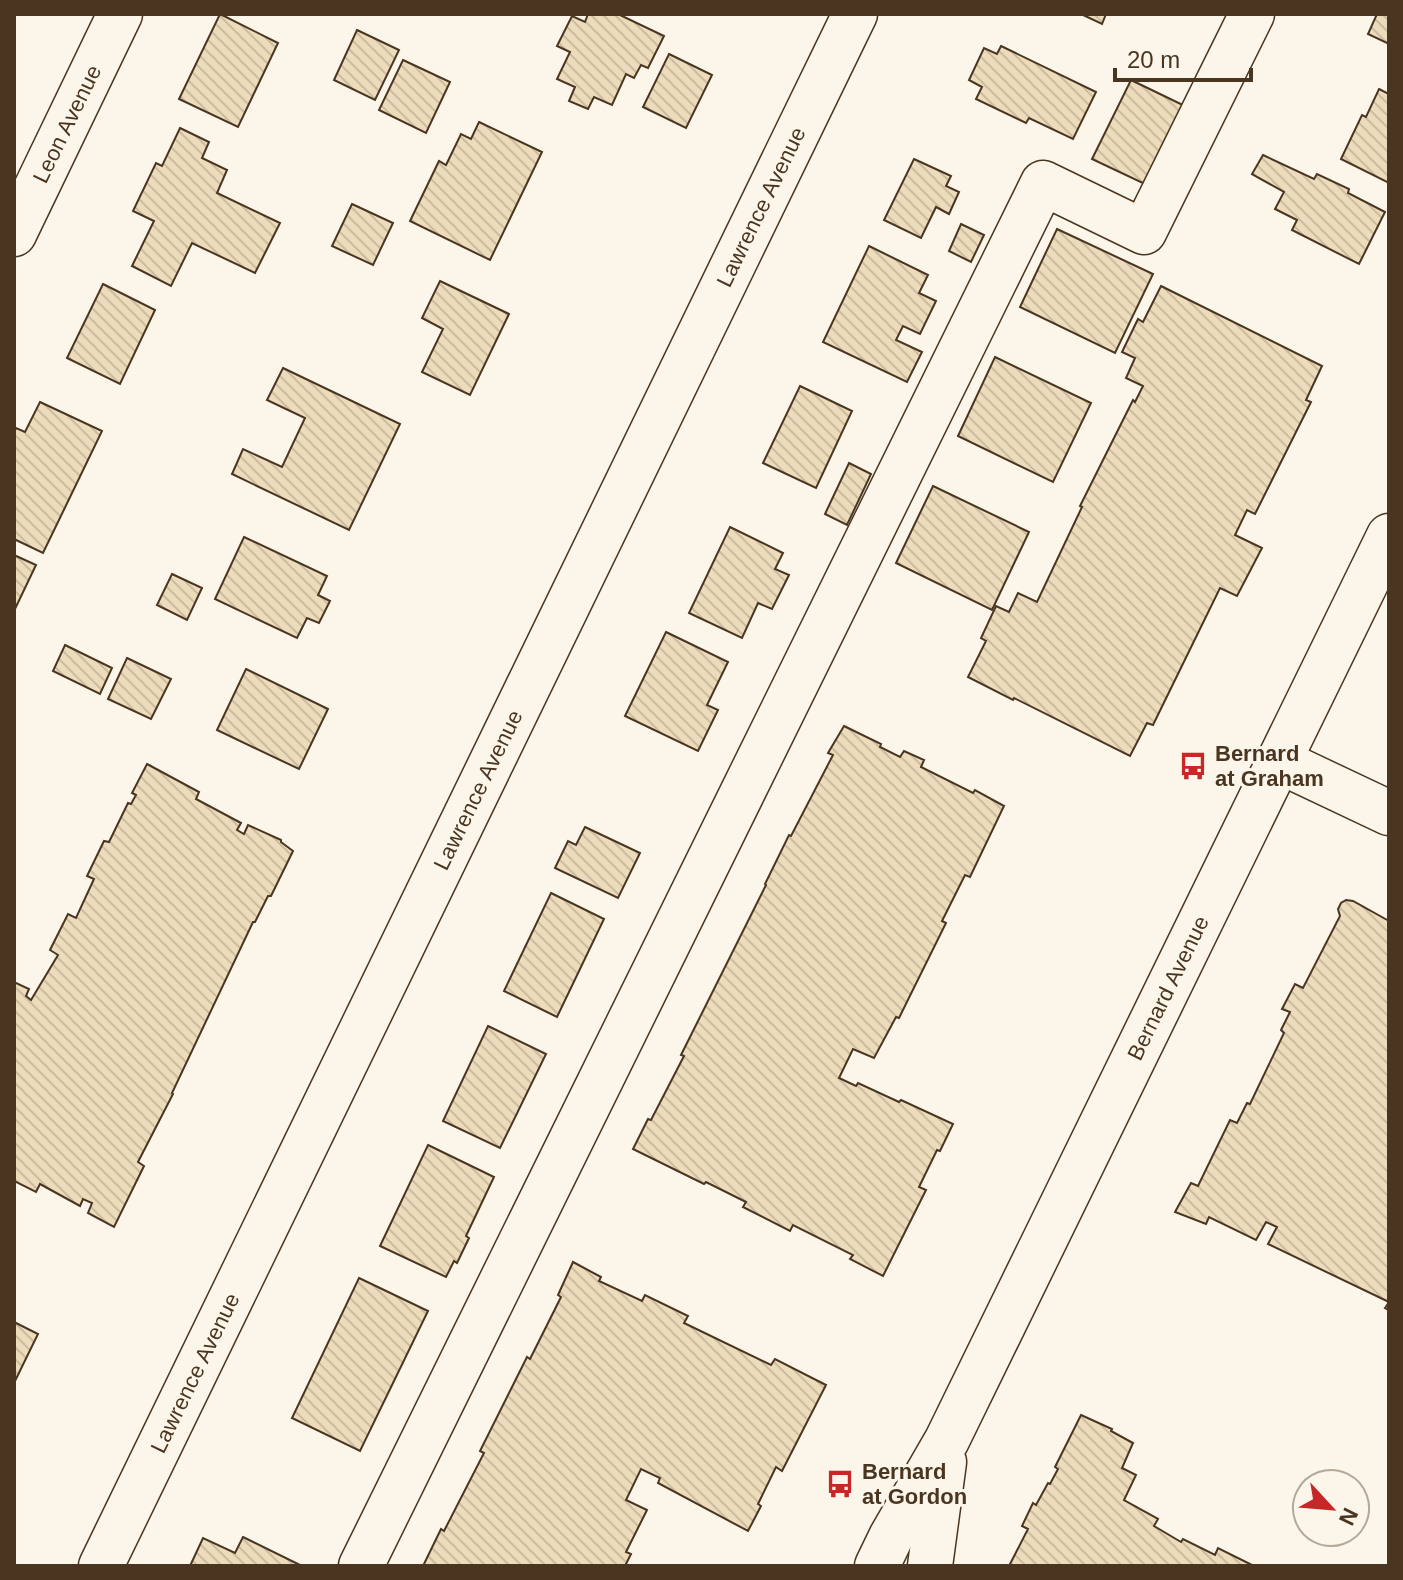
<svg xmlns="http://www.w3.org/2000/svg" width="1403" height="1580" font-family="Helvetica,sans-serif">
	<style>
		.building { fill: url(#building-back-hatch); stroke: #4a3520; stroke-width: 2 }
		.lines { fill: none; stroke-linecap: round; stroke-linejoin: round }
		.minor-casing { stroke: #4a3520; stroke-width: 47 }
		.minor { stroke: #fbf6e9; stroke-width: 44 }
		.labels { text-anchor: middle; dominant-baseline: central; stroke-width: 6; stroke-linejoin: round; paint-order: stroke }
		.street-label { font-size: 22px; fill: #4a3520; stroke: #fbf6e9 }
		.poi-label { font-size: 22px; font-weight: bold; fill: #4a3520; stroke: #fbf6e9; text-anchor: start }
	</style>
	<defs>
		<pattern id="building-back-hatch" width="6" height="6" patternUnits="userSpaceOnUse" patternTransform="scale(2)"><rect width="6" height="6" fill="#ecdcbc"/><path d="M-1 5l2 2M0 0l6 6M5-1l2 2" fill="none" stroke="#ccbda1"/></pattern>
	</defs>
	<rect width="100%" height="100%" fill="#fbf6e9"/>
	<g class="building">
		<polygon points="220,14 278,43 238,127 179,99"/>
		<polygon points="588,14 618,14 664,36 648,68 641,65 634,78 626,74 612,105 594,97 588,109 569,101 575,87 557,79 570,52 557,46 572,16 585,22"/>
		<polygon points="1081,14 1106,14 1102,24"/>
		<polygon points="1377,14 1389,14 1389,44 1368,34"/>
		<polygon points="357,30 399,50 375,100 334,80"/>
		<polygon points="1001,46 1096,92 1073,139 1029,118 1026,123 976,99 982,87 969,80 984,48 997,54"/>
		<polygon points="669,54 712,75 686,128 643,107"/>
		<polygon points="403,60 450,82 426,133 379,110"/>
		<polygon points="1131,80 1187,107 1149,186 1092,159"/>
		<polygon points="1379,89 1389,94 1389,183 1341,159 1362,115 1366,117"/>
		<polygon points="479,122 542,152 490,260 410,221 439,161 446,165 461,134 471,139"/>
		<polygon points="180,128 209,142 202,158 227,170 217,193 280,223 255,273 192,243 171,286 132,266 154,221 133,211 156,163 162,166"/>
		<polygon points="1263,155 1314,179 1317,174 1349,189 1348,193 1385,212 1359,264 1292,230 1297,220 1275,209 1284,192 1252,174"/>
		<polygon points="914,159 951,176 946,186 959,192 949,214 936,207 921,238 884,220"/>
		<polygon points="352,204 393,223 373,265 332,246"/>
		<polygon points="961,224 984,235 971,262 949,251"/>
		<polygon points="1057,229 1153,274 1115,353 1020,307"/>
		<polygon points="869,246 928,275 919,293 936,301 920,334 903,326 896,340 922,352 907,382 823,342"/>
		<polygon points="440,281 509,314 470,395 422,372 443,329 422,318"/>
		<polygon points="103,284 155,310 120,384 67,358"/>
		<polygon points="1161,286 1322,366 1306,400 1311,402 1255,514 1247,510 1235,535 1262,548 1237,596 1220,588 1153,725 1147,723 1130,756 1014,698 1013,700 968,677 986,641 981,638 996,606 1009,612 1018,593 1037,602 1082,507 1080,506 1133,400 1135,402 1143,386 1126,378 1135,358 1122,352 1138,319 1143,322"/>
		<polygon points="995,357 1091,403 1053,482 958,436"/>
		<polygon points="283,368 400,424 349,530 232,474 243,449 282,467 305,418 267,400"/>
		<polygon points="800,386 852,411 816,488 763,463"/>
		<polygon points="40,402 102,431 43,553 14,539 14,433 16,428 25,432"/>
		<polygon points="849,463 871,474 847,525 825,514"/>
		<polygon points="933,486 1029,532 992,610 896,563"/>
		<polygon points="730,527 783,553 775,569 789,575 772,609 758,603 742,638 689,613"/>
		<polygon points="244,537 327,576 318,595 330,601 319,623 307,618 297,638 215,599"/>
		<polygon points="14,555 36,565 14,611"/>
		<polygon points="172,574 202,588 187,620 157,605"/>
		<polygon points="666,632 728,662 707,705 718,710 698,751 625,716"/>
		<polygon points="65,645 112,668 100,694 53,671"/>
		<polygon points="127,658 171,679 151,719 108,699"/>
		<polygon points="246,669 328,709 299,769 217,730"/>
		<polygon points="844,726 881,744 880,747 900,757 904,751 924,760 921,767 973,793 975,790 1004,806 970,877 965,875 942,921 946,923 899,1018 896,1017 874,1058 853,1049 839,1078 856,1086 858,1083 899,1102 901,1100 953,1124 940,1151 937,1150 919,1187 926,1190 883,1276 850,1259 853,1255 793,1225 790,1231 743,1207 746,1202 706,1182 704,1184 633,1149 648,1119 651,1120 684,1056 681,1055 766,885 765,884 789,835 791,836 833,755 828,753"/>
		<polygon points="147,764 199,792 196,799 241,823 237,830 244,834 248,825 281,840 281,842 293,851 271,896 268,896 255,922 253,922 172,1093 173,1094 138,1162 144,1166 114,1227 88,1213 92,1203 83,1199 80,1206 40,1184 36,1192 14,1181 14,982 29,989 26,996 31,1000 58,955 50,950 68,914 76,918 94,879 87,876 104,841 109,842 128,803 131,804 136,795 132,793"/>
		<polygon points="585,827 640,853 618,898 555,868 568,841 576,845"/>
		<polygon points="551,893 604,919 557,1017 504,991"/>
		<polygon points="1346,900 1353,901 1389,921 1389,1310 1385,1308 1389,1302 1268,1244 1277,1227 1266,1222 1256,1240 1209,1217 1206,1224 1175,1212 1191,1183 1198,1186 1230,1120 1237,1123 1247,1103 1250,1104 1284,1033 1281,1030 1290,1012 1282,1009 1295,984 1303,988 1340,916 1338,909 1341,903"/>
		<polygon points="488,1026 546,1054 500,1148 443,1121"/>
		<polygon points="428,1145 494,1177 466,1236 469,1238 457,1263 454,1261 446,1277 380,1246"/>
		<polygon points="573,1262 601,1277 599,1281 642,1301 645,1295 688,1316 684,1323 771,1365 775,1359 826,1385 782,1471 776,1467 758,1504 761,1506 748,1531 658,1483 660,1478 641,1469 626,1500 647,1510 626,1552 631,1554 625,1566 423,1566 441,1529 444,1531 484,1453 480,1451 527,1357 530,1359 561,1297 558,1295"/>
		<polygon points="359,1278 428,1311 360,1451 292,1418"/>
		<polygon points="14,1322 38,1334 14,1383"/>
		<polygon points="1081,1415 1112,1429 1111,1431 1133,1443 1122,1468 1136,1475 1124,1500 1158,1519 1154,1526 1181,1542 1183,1539 1215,1555 1218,1548 1254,1566 1009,1566 1028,1529 1022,1526 1033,1503 1036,1505 1048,1483 1050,1484 1058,1469 1055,1467"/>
		<polygon points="243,1537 302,1566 190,1566 203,1538 235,1553"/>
	</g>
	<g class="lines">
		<defs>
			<g id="minor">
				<polyline points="14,234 120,14"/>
				<polyline points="1279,761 1389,813"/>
				<polyline points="101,1566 855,14"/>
				<polyline points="361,1566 1043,183 1144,232 1252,14"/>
				<polyline points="877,1566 891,1537 947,1440 1389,536"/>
				<polyline points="930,1566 944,1462"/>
			</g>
		</defs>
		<use href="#minor" class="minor-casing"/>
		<use href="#minor" class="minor"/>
	</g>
	<defs>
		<symbol id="bus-bare" viewBox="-9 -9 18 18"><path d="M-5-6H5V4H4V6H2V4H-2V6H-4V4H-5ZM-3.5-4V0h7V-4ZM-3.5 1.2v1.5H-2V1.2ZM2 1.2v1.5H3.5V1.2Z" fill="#c62828" stroke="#fbf6e9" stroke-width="2.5" paint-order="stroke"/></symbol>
	</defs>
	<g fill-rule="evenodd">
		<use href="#bus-bare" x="1173" y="746" width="40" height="40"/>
		<use href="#bus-bare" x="820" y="1464" width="40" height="40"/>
	</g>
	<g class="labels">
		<g class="street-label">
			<text transform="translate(67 124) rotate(-64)">Leon Avenue</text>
			<text transform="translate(761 207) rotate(-64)">Lawrence Avenue</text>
			<text transform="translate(478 790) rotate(-64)">Lawrence Avenue</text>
			<text transform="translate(1168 988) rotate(-64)">Bernard Avenue</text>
			<text transform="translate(195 1373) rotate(-64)">Lawrence Avenue</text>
		</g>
		<g class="poi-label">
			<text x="1215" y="753">Bernard<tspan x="1215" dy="25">at Graham</tspan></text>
			<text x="862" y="1471">Bernard<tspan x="862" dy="25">at Gordon</tspan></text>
		</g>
	</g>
	<rect width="1403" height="1580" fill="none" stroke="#4a3520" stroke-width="32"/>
	<g transform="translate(1331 1508) rotate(116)"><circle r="38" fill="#fbf6e9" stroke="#b4a999" stroke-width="2"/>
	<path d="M0-6L14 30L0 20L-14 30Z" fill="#c62828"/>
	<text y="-12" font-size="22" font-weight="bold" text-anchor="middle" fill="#4a3520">N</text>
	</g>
	<path d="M1115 68v12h136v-12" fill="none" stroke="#4a3520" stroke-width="4"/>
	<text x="1127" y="68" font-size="24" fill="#4a3520" stroke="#fbf6e9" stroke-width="6" paint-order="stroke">20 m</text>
</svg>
